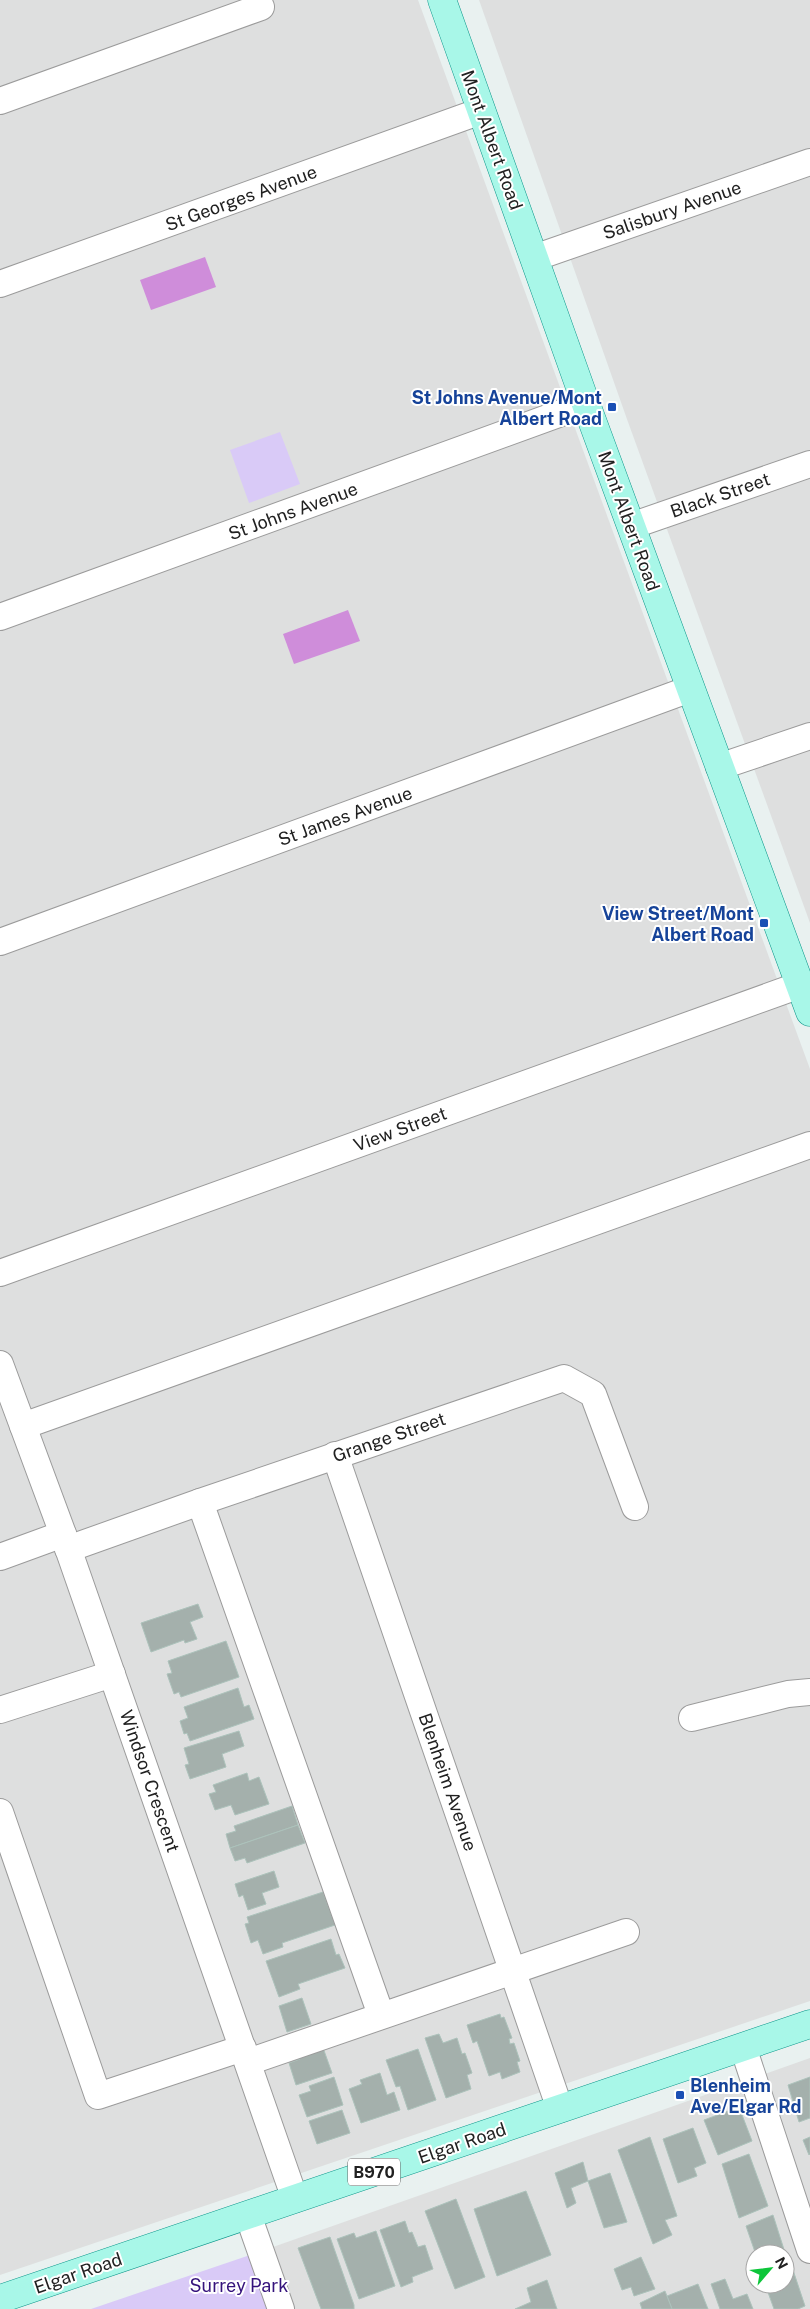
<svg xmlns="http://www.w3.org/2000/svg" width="810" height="2309" font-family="'Public Sans',sans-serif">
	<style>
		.residential { fill: #dedfdf; fill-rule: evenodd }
		.park { fill: #d9caf7 }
		.pitch { fill: #cf8dda }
		.building { fill: #a4b0ac; stroke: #acc2bb }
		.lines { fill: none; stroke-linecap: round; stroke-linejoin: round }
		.minor-casing { stroke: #9b9b9b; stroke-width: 28 }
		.major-casing { stroke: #0a9589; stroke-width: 29 }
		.minor { stroke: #fff; stroke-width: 26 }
		.major { stroke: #a8f7e8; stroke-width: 28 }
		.transit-dot { fill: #1a4fb4; stroke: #fff; stroke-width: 2 }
		.labels { text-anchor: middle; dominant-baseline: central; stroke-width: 4; stroke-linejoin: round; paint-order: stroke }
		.shield { fill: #fff; stroke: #646464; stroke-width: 1 }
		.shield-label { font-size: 16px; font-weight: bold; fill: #212121 }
		.street-label { font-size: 18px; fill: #212121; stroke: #fff }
		.transit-label { font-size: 18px; font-weight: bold; fill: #164399; stroke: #fff; text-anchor: end }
		.park-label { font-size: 18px; fill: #35137c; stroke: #fff }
	</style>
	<rect width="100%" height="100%" fill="#e9f1f0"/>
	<g class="residential">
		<polygon points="0,0 418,0 810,1069 810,2001 0,2275"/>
		<polygon points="479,0 810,0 810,923 628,422"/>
		<path d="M810,2058V2309H276L256,2253ZM755,2254H785V2284H755Z"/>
	</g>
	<g class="park">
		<polygon points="280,432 300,484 249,503 230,450"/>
		<polygon points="256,2253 276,2309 91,2309"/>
	</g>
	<g class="pitch">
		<polygon points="205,257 216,287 151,310 140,280"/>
		<polygon points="348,610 360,641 294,664 283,634"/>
	</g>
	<g class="building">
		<polygon points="198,1604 203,1617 190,1622 197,1639 185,1643 184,1640 151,1652 141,1623"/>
		<polygon points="226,1641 239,1677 181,1697 179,1692 174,1694 167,1674 172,1673 168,1661"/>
		<polygon points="238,1688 244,1707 249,1705 254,1719 190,1741 187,1733 184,1734 180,1721 188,1718 184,1707"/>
		<polygon points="239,1731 244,1746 222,1754 226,1767 190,1779 185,1765 189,1764 184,1748"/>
		<polygon points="247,1773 249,1781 259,1777 269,1804 235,1815 231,1805 215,1810 209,1794 216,1792 213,1785"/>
		<polygon points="292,1806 298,1825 230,1848 226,1834 236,1831 234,1826"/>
		<polygon points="298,1825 305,1843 247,1863 245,1858 235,1861 230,1848"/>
		<polygon points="274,1871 279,1887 262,1893 266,1904 248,1910 243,1895 239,1897 235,1884"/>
		<polygon points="323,1892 335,1925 282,1943 283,1947 263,1954 258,1940 251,1943 245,1924 249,1923 247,1917"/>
		<polygon points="331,1939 336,1955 339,1954 345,1968 298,1984 300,1989 279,1997 266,1961"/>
		<polygon points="302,1998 311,2024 287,2032 279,2006"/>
		<polygon points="500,2014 501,2018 504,2017 512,2038 509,2039 510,2044 514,2043 520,2061 517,2062 520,2072 502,2079 500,2072 489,2076 477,2041 473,2043 467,2025"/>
		<polygon points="439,2034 443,2043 457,2038 462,2054 465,2053 472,2073 467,2075 471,2089 446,2098 425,2038"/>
		<polygon points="322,2045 332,2073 296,2085 289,2063 300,2059 298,2053"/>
		<polygon points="418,2049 436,2100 408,2110 400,2086 396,2087 386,2060"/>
		<polygon points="380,2073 387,2095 394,2092 400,2110 361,2123 349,2089 362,2084 360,2080"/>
		<polygon points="334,2077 343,2105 307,2117 299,2095 311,2091 309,2086"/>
		<polygon points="810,2077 810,2118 799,2122 788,2085"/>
		<polygon points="739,2107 752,2141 718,2155 704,2120"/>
		<polygon points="342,2110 350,2133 317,2144 309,2121"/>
		<polygon points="693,2128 706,2163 694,2168 697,2176 678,2183 663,2139"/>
		<polygon points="650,2137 677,2216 665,2220 672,2235 653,2244 618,2150"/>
		<polygon points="810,2137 810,2154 809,2155 803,2140"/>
		<polygon points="749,2154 768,2206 739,2218 722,2164"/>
		<polygon points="583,2162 588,2181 571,2188 576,2203 567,2208 555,2173"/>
		<polygon points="610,2173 627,2222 604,2228 588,2181"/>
		<polygon points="526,2191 551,2255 497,2276 474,2209"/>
		<polygon points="456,2199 485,2277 455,2289 425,2211"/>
		<polygon points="773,2215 787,2259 785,2260 785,2254 755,2254 755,2268 751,2254 755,2252 746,2226"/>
		<polygon points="405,2221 409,2233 412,2232 418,2247 425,2245 433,2269 412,2277 413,2282 401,2287 380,2230"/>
		<polygon points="376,2231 395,2286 359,2299 337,2239 354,2233 356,2238"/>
		<polygon points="330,2237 354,2305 354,2309 321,2309 298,2248"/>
		<polygon points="641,2257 655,2289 634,2296 631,2287 622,2290 614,2269"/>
		<polygon points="792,2267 805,2306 798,2309 774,2309 765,2284 785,2284 785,2270"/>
		<polygon points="725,2279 733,2299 747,2294 753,2309 720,2309 711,2284"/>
		<polygon points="547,2280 557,2309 515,2309 531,2302 527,2288"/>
		<polygon points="698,2284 708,2309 672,2309 667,2296"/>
		<polygon points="665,2291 672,2309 642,2309 640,2303"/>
	</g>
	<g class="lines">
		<defs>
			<g id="minor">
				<polyline points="0,101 261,7 258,0"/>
				<polyline points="534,258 810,162"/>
				<polyline points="0,284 481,111"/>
				<polyline points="631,526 810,464"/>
				<polyline points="0,617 586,404"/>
				<polyline points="719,767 810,736"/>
				<polyline points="0,942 690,689"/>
				<polyline points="0,1273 800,985"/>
				<polyline points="0,1364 63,1534 295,2199"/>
				<polyline points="23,1426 810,1145"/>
				<polyline points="335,1455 560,2109"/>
				<polyline points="200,1502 381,2015"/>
				<polyline points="68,1549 200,1502 564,1378 593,1394 635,1507"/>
				<polyline points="0,1557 63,1534"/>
				<polyline points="0,1710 112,1674"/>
				<polyline points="692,1718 788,1694 810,1692"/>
				<polyline points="0,1812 98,2096 243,2048"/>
				<polyline points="743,2047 810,2250"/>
				<polyline points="248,2062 626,1932"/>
				<polyline points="248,2215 281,2309"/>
			</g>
			<g id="major">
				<polyline points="442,0 586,404 810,1012"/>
				<polyline points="0,2299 810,2024"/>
			</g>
		</defs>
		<use href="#minor" class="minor-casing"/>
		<use href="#major" class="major-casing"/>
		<use href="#minor" class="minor"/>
		<use href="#major" class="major"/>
	</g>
	<g class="transit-dot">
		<rect x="607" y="402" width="10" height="10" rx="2.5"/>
		<rect x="759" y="918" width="10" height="10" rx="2.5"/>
		<rect x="675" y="2090" width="10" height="10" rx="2.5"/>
	</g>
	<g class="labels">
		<rect class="shield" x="348" y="2158.5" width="52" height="27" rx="4"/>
		<g class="shield-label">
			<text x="374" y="2172">B970</text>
		</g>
		<g class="street-label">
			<text transform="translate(492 140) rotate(70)">Mont Albert Road</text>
			<text transform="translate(241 198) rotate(-20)">St Georges Avenue</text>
			<text transform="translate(672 210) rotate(-19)">Salisbury Avenue</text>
			<text transform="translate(720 495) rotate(-19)">Black Street</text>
			<text transform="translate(293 511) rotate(-20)">St Johns Avenue</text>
			<text transform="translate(629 521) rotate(70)">Mont Albert Road</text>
			<text transform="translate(345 816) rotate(-20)">St James Avenue</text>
			<text transform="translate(400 1129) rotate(-20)">View Street</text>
			<text transform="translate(389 1437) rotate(-19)">Grange Street</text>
			<text transform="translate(150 1781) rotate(71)">Windsor Crescent</text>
			<text transform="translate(448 1782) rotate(71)">Blenheim Avenue</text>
			<text transform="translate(462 2143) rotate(-19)">Elgar Road</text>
			<text transform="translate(78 2273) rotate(-19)">Elgar Road</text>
		</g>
		<g class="transit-label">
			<text x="602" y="397">St Johns Avenue/Mont<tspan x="602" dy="21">Albert Road</tspan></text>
			<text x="754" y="913">View Street/Mont<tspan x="754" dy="21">Albert Road</tspan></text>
			<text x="690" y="2085" text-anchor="start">Blenheim<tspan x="690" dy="21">Ave/Elgar Rd</tspan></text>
		</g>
		<g class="park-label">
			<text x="239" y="2285">Surrey Park</text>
		</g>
	</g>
	<g transform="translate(770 2269) rotate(62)"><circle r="24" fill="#ffffff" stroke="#a6a6a6"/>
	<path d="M0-4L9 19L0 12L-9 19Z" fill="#0dc63a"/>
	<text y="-8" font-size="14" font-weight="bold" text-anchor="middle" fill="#212121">N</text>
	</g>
</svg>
